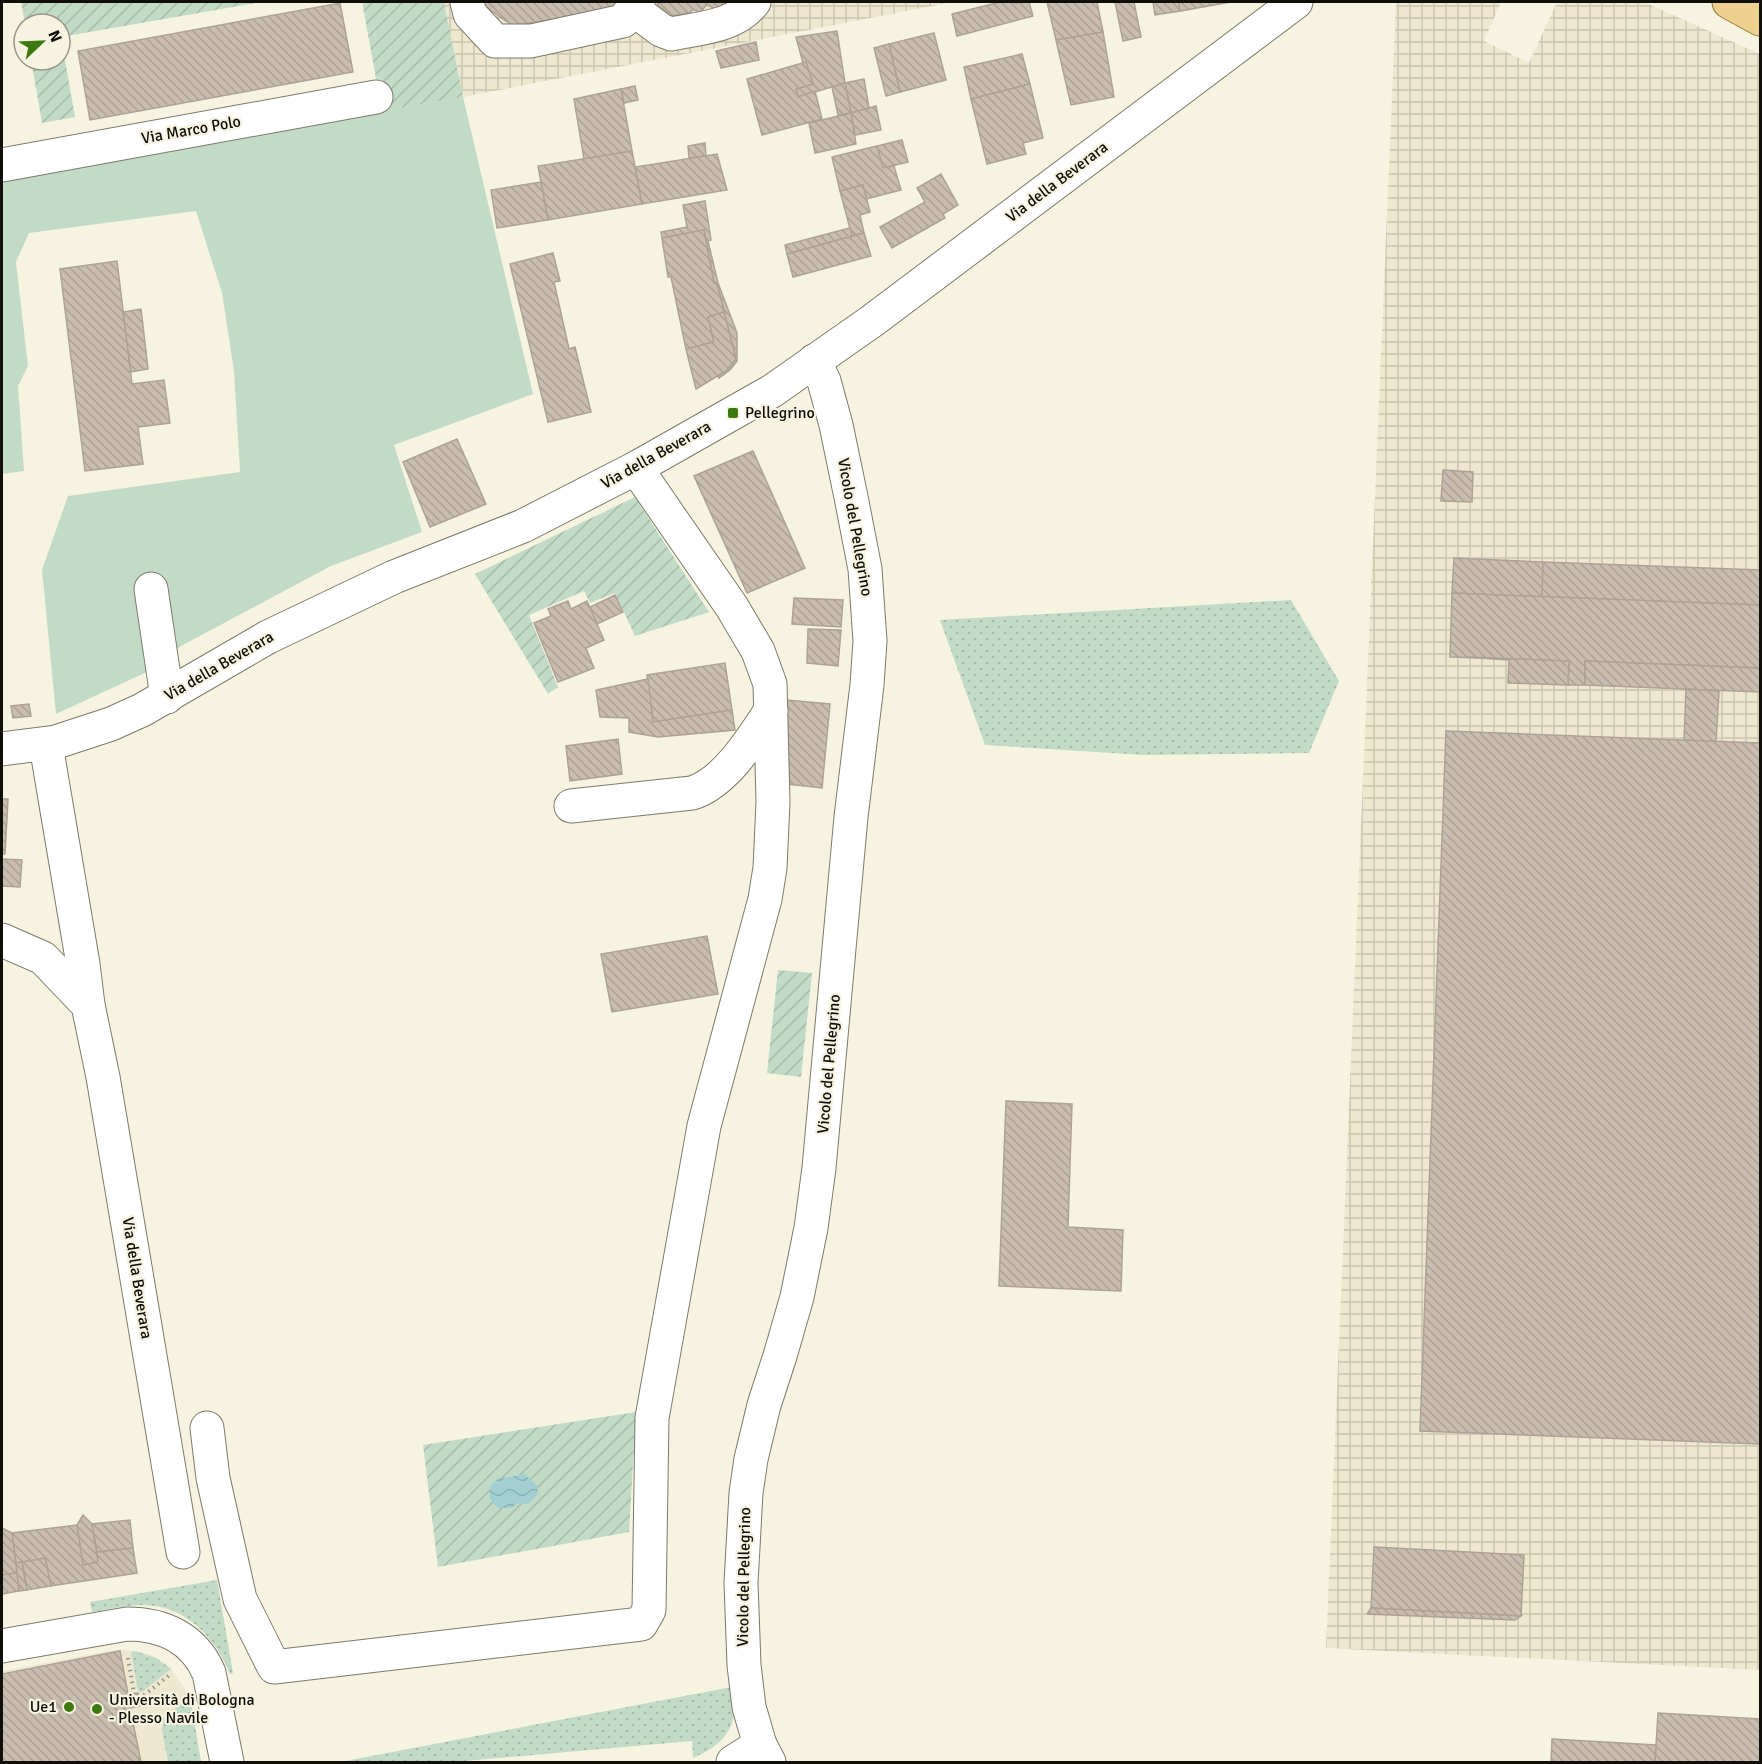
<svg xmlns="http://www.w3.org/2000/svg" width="1762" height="1764" font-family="Signika,sans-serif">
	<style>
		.industrial { fill: url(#industrial-grid) }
		.built { fill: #ede8cf }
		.grass { fill: url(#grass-dots) }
		.park { fill: #c2dbc7 }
		.garden { fill: url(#garden-furrows) }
		.water { fill: url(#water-waves) }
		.building { fill: url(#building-back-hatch); stroke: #aea294; stroke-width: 1.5 }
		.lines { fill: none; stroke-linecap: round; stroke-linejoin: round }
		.minor-casing { stroke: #7d7a6a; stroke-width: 35 }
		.major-casing { stroke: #99792f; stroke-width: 35 }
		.path { stroke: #949285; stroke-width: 4; stroke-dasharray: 1.5 4.5; stroke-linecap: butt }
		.minor { stroke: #fff; stroke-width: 33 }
		.major { stroke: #eed18f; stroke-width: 33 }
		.poi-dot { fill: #3d7810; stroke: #f6f3e1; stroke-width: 2 }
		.labels { text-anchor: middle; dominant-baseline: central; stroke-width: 4.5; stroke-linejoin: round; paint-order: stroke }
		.street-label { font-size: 16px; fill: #0f0e08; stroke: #f6f3e1 }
		.poi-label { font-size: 16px; fill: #0f0e08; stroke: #f6f3e1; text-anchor: start }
	</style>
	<defs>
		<pattern id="industrial-grid" width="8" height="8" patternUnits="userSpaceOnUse" patternTransform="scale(1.5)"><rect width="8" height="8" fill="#ede8cf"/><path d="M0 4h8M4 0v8" fill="none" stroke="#cac6b0"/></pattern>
		<pattern id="grass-dots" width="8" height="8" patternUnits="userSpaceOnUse" patternTransform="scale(1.5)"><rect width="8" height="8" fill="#c2dbc7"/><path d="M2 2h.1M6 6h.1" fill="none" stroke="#a6bba9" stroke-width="1.8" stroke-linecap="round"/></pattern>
		<pattern id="garden-furrows" width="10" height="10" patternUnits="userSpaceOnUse" patternTransform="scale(1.5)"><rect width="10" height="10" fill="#c2dbc7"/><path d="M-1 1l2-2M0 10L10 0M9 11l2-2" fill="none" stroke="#a6bba9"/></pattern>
		<pattern id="water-waves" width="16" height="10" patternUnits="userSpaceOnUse" patternTransform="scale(1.5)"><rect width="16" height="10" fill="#a2cfd3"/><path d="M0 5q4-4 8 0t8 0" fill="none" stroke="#8ab1b4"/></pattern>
		<pattern id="building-back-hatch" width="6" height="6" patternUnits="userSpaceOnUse" patternTransform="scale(1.5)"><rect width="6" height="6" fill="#c9bdaf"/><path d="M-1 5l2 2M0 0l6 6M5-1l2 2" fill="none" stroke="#aba195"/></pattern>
	</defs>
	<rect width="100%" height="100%" fill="#f6f3e1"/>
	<g class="industrial">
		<polygon points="444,2 953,2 463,97"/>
		<polygon points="1396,2 1501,2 1484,41 1529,63 1557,2 1644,2 1760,54 1760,1670 1326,1648"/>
	</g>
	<polygon class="built" points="120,1649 149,1654 165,1663 171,1669 190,1696 201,1762 2,1762 2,1671"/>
	<g class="grass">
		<polygon points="1291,600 1339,681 1309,753 1144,755 985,745 940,620"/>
		<path d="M217,1580L233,1673L230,1674C216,1638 185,1605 143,1605C126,1605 109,1609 92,1612L90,1602Z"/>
		<polygon points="135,1651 156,1658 171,1669 142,1692 138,1691 131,1652"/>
		<path d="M737,1686C736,1725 730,1742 693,1758L692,1741L453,1762H340Z"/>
		<polygon points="190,1696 201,1762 168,1762 162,1730 163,1719"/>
	</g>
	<polygon class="park" points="463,97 533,394 394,445 422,532 331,566 181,646 149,671 56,714 42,570 68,496 240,472 234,371 222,293 196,211 29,233 16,262 28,366 18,386 24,471 2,474 2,175"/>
	<g class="garden">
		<polygon points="21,2 261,2 61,37 75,117 42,123 31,60 60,60 60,24 25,24"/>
		<polygon points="362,2 444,2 463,97 382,111"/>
		<polygon points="635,497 709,612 635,636 615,593 590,603 584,591 529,615 558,687 548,694 475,574"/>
		<polygon points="778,970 812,973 801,1077 767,1073"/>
		<polygon points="636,1412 629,1532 438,1567 423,1445"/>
	</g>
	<polygon class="water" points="525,1474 538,1487 537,1495 528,1504 519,1503 511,1508 498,1508 490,1499 490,1486 498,1479"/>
	<g class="building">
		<polygon points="479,2 618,2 613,9 513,26"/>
		<polygon points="659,2 724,2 717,11 707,4 700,13 693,9 690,13 673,16 657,5"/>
		<polygon points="1000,2 1014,2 1014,3 1029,2 1033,16 957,36 952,14"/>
		<polygon points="1047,2 1097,2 1103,32 1056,40"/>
		<polygon points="1115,2 1134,2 1141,37 1123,41"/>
		<polygon points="1153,2 1179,2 1180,11 1155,15"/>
		<polygon points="1179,2 1231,2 1180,11"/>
		<polygon points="340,3 353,72 90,120 78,51"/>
		<polygon points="837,31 845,83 798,97 796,89 813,84 806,62 803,63 796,37"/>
		<polygon points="1103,32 1114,97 1071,105 1056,40"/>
		<polygon points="934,33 946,80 900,92 889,44"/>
		<polygon points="756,42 759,60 721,68 716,51"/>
		<polygon points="889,44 900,92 886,96 874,48"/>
		<polygon points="1022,54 1030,84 971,99 964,67"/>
		<polygon points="806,62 813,84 796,89 798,97 815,91 822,119 762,135 747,79"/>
		<polygon points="864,79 869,108 851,113 845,83"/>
		<polygon points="845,83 851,113 838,115 832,87"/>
		<polygon points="1030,84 1043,138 1023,143 1026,154 987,164 971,99"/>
		<polygon points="635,86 638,100 624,103 621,89"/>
		<polygon points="621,89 632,151 584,159 574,99"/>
		<polygon points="876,106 881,130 855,135 851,113"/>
		<polygon points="851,113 856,144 815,153 809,123"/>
		<polygon points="902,140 908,162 883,168 877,146"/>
		<polygon points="705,143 706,156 689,158 688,146"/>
		<polygon points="877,146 883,168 894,166 901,190 866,199 863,185 840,191 832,157"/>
		<polygon points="632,151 642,204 548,220 538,166"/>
		<polygon points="717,154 727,190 642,204 635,167"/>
		<polygon points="941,174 958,205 943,214 945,218 892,248 880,227 925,202 917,188"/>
		<polygon points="541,182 548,220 497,228 491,190"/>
		<polygon points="863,185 870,212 860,215 864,233 852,236 840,191"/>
		<polygon points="705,201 711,240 708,241 718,283 737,333 737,361 730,370 719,378 718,376 726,371 736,359 717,283 714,283 704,230 662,238 661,232 687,227 683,205"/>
		<polygon points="850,228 852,236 787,254 785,245"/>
		<polygon points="704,230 714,283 717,283 724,312 708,317 714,342 686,349 671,277 668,277 662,238"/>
		<polygon points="864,233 871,256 793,277 787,254"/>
		<polygon points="553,253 560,281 554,282 569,349 575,347 591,412 548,422 510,264"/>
		<polygon points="117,261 132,384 164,380 170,423 138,427 143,464 85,471 60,269"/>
		<polygon points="141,309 148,369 131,372 123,312"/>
		<polygon points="724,312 736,359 726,371 696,389 686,349 714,342 708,317"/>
		<polygon points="457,439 486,504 430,527 403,462"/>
		<polygon points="753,451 805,568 747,593 694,476"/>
		<polygon points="1443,470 1473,472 1472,502 1441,501"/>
		<polygon points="1454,558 1543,562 1542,597 1452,593"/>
		<polygon points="1543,562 1760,570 1760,605 1542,597"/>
		<polygon points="1452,593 1760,605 1760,668 1585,661 1585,685 1568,685 1569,661 1450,657"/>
		<polygon points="615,595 623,612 597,624 590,607"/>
		<polygon points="794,598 843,600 841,627 792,624"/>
		<polygon points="568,601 571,609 587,601 604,640 586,648 594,668 558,682 534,623 551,616 548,609"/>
		<polygon points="808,629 841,630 838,666 807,663"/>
		<polygon points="1466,657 1569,661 1568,685 1508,683 1509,660"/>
		<polygon points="1585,661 1760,668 1760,692 1585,685"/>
		<polygon points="725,663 732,710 653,722 647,675"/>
		<polygon points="648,679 653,722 732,710 735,730 658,737 629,732 629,718 600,717 596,690"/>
		<polygon points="1686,689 1719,691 1716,742 1684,740"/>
		<polygon points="786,700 830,704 822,788 778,783"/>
		<polygon points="29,704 31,716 13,718 11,706"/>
		<polygon points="1446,731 1760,743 1760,1444 1420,1431"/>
		<polygon points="618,739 622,774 570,781 566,746"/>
		<polygon points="2,799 8,799 5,854 2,854"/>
		<polygon points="2,859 22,860 20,887 2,886"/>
		<polygon points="707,936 718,994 612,1012 601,954"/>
		<polygon points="1006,1101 1072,1104 1068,1227 1123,1230 1121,1291 999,1286"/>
		<polygon points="83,1515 92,1524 98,1562 83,1565 77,1525"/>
		<polygon points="130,1520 133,1548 97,1552 92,1524"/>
		<polygon points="77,1525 83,1565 98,1562 97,1552 133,1548 137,1573 51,1586 45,1558 16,1563 12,1533"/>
		<polygon points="2,1528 12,1533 17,1573 2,1575"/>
		<polygon points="1374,1547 1524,1555 1521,1616 1371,1608"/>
		<polygon points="45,1558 51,1586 27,1590 22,1562"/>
		<polygon points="22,1562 27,1590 19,1591 16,1563"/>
		<polygon points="17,1573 19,1591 2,1594 2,1575"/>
		<polygon points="1371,1608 1521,1616 1515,1620 1367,1614"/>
		<polygon points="120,1651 128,1694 138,1693 141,1706 130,1708 141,1762 2,1762 2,1674"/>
		<polygon points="1658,1713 1760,1719 1760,1762 1655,1762"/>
		<polygon points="1552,1739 1656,1745 1655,1762 1551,1762"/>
	</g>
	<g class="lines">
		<defs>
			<g id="minor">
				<polyline points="467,2 470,14 495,41 531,41 623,21 638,2"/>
				<path d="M633,9L661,30L671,34C700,28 735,27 754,2"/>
				<polyline points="2,165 376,97"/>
				<polyline points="151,589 167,697"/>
				<polyline points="46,745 83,964 88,1005"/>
				<polyline points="2,749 56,742 111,724 142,710 268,637 394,577 523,526 636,468 733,413 772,391 872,321 1296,2"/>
				<path d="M571,806L692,793C725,783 753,738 771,710"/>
				<polyline points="2,940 43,958 88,1005 103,1077 183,1552"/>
				<polyline points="207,1428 213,1478 240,1599 274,1667 641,1624 649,1610 652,1418 704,1126 765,899 770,868 773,802 770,684 758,651 732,607 636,468"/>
				<path d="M2,1646L127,1624C163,1624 194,1638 209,1673L227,1762"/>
				<polyline points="733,1762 760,1745"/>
				<polyline points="769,1762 760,1745 749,1707 744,1665 741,1583 746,1493 751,1459 764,1405 780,1356 797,1297 811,1228 819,1168 851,817 867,685 870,641 865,569 851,497 836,425 824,381 814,361"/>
			</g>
			<polyline id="major" points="1729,2 1760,19"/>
		</defs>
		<use href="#minor" class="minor-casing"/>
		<use href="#major" class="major-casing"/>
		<g class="path">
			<polyline points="128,1658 134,1693"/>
			<polyline points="139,1699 171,1674"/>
		</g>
		<use href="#minor" class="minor"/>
		<use href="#major" class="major"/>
	</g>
	<g class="poi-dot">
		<rect x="727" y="407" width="12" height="12" rx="3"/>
		<circle cx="69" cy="1707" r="6"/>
		<circle cx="97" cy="1709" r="6"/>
	</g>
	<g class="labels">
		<g class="street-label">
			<text transform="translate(191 130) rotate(-10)">Via Marco Polo</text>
			<text transform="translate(1057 182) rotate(-37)">Via della Beverara</text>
			<text transform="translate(656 455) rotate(-29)">Via della Beverara</text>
			<text transform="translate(855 527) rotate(80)">Vicolo del Pellegrino</text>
			<text transform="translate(219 666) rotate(-30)">Via della Beverara</text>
			<text transform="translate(829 1064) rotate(-85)">Vicolo del Pellegrino</text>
			<text transform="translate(137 1278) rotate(81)">Via della Beverara</text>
			<text transform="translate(744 1577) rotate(-89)">Vicolo del Pellegrino</text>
		</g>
		<g class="poi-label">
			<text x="745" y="413">Pellegrino</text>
			<text x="109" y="1700">Università di Bologna<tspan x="109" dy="18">- Plesso Navile</tspan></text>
			<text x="57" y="1707" text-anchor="end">Ue1</text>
		</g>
	</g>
	<rect width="1762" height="1764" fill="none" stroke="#0f0e08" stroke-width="6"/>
	<g transform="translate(42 42) rotate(67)"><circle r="28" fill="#f6f3e1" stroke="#9a978a" stroke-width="1.5"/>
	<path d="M0-4.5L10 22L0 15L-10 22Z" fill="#3d7810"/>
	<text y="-9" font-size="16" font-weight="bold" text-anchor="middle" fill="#0f0e08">N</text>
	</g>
</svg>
